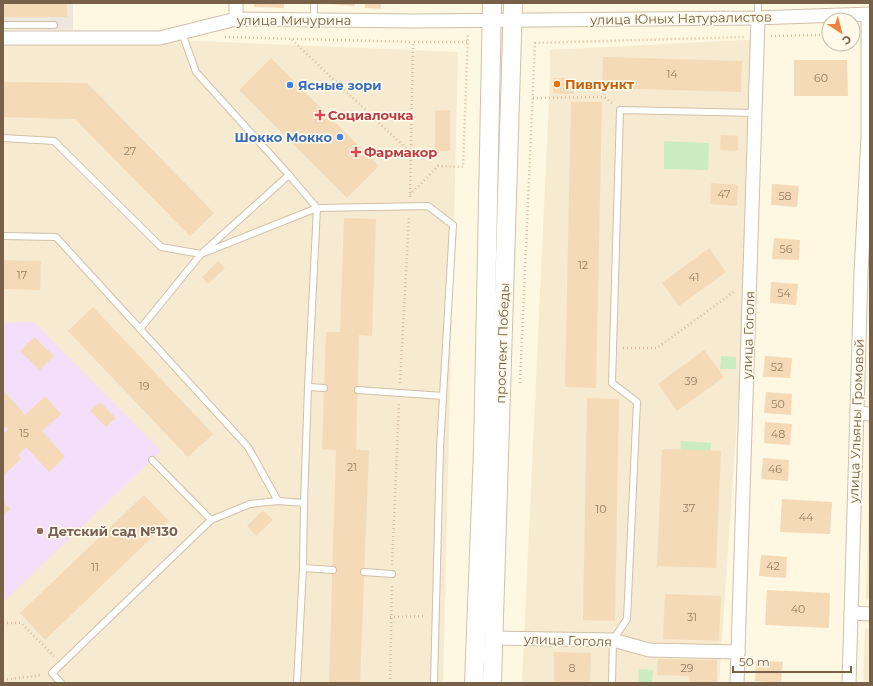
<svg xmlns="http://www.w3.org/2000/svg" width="873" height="686" font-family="Montserrat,sans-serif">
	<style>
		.residential { fill: #f6ead0 }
		.industrial { fill: #ede7de }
		.education { fill: #f4dffa }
		.green { fill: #cbecc0 }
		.building { fill: #f5dab8 }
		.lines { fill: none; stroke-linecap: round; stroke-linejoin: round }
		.service-casing { stroke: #d0c0a8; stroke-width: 8 }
		.minor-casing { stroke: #d0c0a8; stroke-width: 15 }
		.secondary-casing { stroke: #d3c1a5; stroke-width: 20 }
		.path { stroke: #dabd9b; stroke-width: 2.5; stroke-dasharray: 1 3; stroke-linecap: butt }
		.service { stroke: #fff; stroke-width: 6 }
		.minor { stroke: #fff; stroke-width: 13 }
		.secondary { stroke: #fff; stroke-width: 18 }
		.food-dot { fill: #e8710a; stroke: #fffaea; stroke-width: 1.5 }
		.shop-dot { fill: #3f7fe0; stroke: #fffaea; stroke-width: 1.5 }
		.health-dot { fill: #e0444e; stroke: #fffaea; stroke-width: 1.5 }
		.education-dot { fill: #8d6e63; stroke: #fffaea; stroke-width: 1.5 }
		.labels { text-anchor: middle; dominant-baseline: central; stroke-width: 3.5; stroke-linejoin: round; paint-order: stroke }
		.number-label { font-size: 11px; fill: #967e63 }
		.street-label { font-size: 13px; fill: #776047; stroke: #fffaea }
		.food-label { font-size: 13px; font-weight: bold; fill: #c56008; stroke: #fffaea; text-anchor: start }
		.shop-label { font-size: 13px; font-weight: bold; fill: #366cbe; stroke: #fffaea; text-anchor: start }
		.health-label { font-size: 13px; font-weight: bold; fill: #be3a42; stroke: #fffaea; text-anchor: start }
		.education-label { font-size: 13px; font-weight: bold; fill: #785e54; stroke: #fffaea; text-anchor: start }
	</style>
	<rect width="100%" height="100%" fill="#fef7e2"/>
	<g class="residential">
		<polygon points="126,38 458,52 443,683 3,683 3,41"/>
		<polygon points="763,39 719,683 522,683 550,79 550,50"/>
		<polygon points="870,445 870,600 866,599"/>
		<polygon points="865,628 870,629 870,683 863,683"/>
	</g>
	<polygon class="industrial" points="3,3 73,3 73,30 3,29"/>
	<polygon class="education" points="34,322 161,451 3,602 3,323"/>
	<g class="green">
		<polygon points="664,141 709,143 708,170 664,169"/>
		<polygon points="721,356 736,357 736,369 720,369"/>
		<polygon points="681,441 711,443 710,463 680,461"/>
		<polygon points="639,669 653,670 652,683 638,683"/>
	</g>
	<g class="building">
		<rect x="3" y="3" width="64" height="14"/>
		<polygon points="254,3 284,3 284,8 254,7"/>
		<polygon points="326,3 355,3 355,6 326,4"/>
		<polygon points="365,3 381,3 381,9 365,8"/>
		<polygon points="603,57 742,61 741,92 602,88"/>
		<polygon points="271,58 379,166 347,198 239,90"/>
		<polygon points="794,60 847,60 848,96 794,96"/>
		<polygon points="553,78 574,78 574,94 553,93"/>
		<polygon points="3,82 87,83 214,213 190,236 75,119 3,117"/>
		<polygon points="571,102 602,102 596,388 565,387"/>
		<polygon points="450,110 450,151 435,151 435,111"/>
		<polygon points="721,135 738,136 738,151 720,150"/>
		<polygon points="711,183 738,185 737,206 710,204"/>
		<polygon points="772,184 799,186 797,207 771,205"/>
		<polygon points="344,218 376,219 372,336 359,335 356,450 369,450 360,683 329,683 336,450 322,449 326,332 340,332"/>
		<polygon points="774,238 800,240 799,260 772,259"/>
		<polygon points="709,248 726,272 679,306 662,283"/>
		<polygon points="3,260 41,261 40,290 3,289"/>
		<polygon points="218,261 225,268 208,284 202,277"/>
		<polygon points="771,282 798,284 796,305 770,303"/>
		<polygon points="93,307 213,434 188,457 68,331"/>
		<polygon points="34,337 54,356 40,370 20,351"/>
		<polygon points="704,350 724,377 677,411 658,384"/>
		<polygon points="765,356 792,358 790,378 763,377"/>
		<polygon points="3,390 25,415 45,396 61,414 42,431 65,457 49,472 26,447 18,455 21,459 3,476 3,434 8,430 3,424"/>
		<polygon points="766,392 792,394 791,415 764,413"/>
		<polygon points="587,398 619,399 615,621 583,620"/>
		<polygon points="100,402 116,418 106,427 90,411"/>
		<polygon points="765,422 792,424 790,445 764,443"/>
		<polygon points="662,449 721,451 716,568 657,566"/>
		<polygon points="763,458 789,460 788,481 761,479"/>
		<polygon points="144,495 169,521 45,640 20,613"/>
		<polygon points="782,499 832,502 830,534 780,532"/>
		<polygon points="3,501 10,509 3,515"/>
		<polygon points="263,510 273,520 256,536 247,526"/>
		<polygon points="761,555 787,557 786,578 759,576"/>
		<polygon points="767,590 830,593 829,628 765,625"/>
		<polygon points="665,594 721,596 719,641 663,639"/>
		<polygon points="554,652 591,653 590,683 554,683"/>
		<polygon points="658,659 717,660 717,683 690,683 689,676 657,675"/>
		<polygon points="756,660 783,662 781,683 755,681"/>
	</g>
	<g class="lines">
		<defs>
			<g id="service">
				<polyline points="758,3 758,18"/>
				<polyline points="314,20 314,3"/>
				<polyline points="3,25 54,25"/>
				<polyline points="3,138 54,141 161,247 201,254 317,208 428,206 453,225 440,448 434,683"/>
				<polyline points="289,175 317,208 308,387 304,503"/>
				<polyline points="3,236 56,237 248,447 278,501"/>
				<polyline points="140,329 201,254 289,175 196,72 182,33"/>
				<polyline points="308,387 324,388"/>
				<polyline points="358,390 443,396"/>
				<polyline points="152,460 211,520"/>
				<polyline points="303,568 333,570"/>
				<polyline points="364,572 392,574"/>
				<polyline points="61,683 52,673 211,520 250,504 278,501 304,503 303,568 297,683"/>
				<polyline points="612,683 613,640 627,619 637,402 612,383 620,110 756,113"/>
			</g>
			<g id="minor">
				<polyline points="236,19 236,3"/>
				<polyline points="3,38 160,38 236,19 413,21 758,18 870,14"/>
				<polyline points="857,413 870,414"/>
				<polyline points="851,613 870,614"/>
				<polyline points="493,638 613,640 649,650 738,652"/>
				<polyline points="737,683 758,18"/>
				<polyline points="849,683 861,273 868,136 868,15"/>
			</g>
			<g id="secondary">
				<polyline points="474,683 483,450 492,3"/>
				<polyline points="492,683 513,3"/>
			</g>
		</defs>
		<use href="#service" class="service-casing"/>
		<use href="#minor" class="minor-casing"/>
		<use href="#secondary" class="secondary-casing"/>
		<g class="path">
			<polyline points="771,36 829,35"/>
			<polyline points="225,37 413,42"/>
			<polyline points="292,40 410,152"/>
			<polyline points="533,98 604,97 612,103"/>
			<polyline points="410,195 438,166 463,167 468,33"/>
			<polyline points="410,197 413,42 468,42"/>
			<polyline points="623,348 657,348 735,291"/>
			<polyline points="400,383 409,216"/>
			<polyline points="520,383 535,43 744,37"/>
			<polyline points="392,565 399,404"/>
			<polyline points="390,617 425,616"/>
			<polyline points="3,623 21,623 54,656"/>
			<polyline points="3,680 42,675"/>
			<polyline points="390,683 392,584"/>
		</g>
		<use href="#service" class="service"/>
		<use href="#minor" class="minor"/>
		<use href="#secondary" class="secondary"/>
	</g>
	<circle class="food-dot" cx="557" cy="84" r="4"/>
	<g class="shop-dot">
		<circle cx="290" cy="85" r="4"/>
		<circle cx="340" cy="137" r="4"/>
	</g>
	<g class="health-dot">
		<path d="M318 109h4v4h4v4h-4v4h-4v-4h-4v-4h4z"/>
		<path d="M354 146h4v4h4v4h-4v4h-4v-4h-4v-4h4z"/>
	</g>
	<circle class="education-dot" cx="40" cy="531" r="4"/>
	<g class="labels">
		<g class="number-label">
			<text x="672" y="74">14</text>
			<text x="821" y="78">60</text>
			<text x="130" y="151">27</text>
			<text x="724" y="194">47</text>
			<text x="785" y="196">58</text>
			<text x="786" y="249">56</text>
			<text x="583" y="265">12</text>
			<text x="22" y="275">17</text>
			<text x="694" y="277">41</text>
			<text x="784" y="293">54</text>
			<text x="777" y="367">52</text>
			<text x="691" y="381">39</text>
			<text x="144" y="386">19</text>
			<text x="778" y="404">50</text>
			<text x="24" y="433">15</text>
			<text x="778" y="434">48</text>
			<text x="352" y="467">21</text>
			<text x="775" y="469">46</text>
			<text x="689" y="508">37</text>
			<text x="601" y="509">10</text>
			<text x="806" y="517">44</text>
			<text x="773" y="566">42</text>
			<text x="95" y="567">11</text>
			<text x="798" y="609">40</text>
			<text x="692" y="617">31</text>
			<text x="572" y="668">8</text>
			<text x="687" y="668">29</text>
		</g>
		<g class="street-label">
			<text transform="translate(681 18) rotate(-1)">улица Юных Натуралистов</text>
			<text x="294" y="20">улица Мичурина</text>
			<text transform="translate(748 335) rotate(-88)">улица Гоголя</text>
			<text transform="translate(502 343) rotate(-88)">проспект Победы</text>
			<text transform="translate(856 421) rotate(-88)">улица Ульяны Громовой</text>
			<text transform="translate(568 640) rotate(2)">улица Гоголя</text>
		</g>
		<g class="food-label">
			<text x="565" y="84">Пивпункт</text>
		</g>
		<g class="shop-label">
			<text x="298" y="85">Ясные зори</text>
			<text x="332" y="137" text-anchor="end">Шокко Мокко</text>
		</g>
		<g class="health-label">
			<text x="328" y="115">Социалочка</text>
			<text x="364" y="152">Фармакор</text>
		</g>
		<g class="education-label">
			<text x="48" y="531">Детский сад №130</text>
		</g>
	</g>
	<rect width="873" height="686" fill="none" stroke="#776047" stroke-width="8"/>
	<g transform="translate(841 32) rotate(144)"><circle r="19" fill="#fffaea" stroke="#c9bca9"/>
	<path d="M0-3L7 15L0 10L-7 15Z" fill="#f0823f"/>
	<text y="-6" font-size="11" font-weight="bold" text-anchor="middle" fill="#776047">С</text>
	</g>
	<path d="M733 666v6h118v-6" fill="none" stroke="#776047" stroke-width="2"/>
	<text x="739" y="666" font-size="12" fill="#776047" stroke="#fffaea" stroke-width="3" paint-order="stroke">50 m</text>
</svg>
